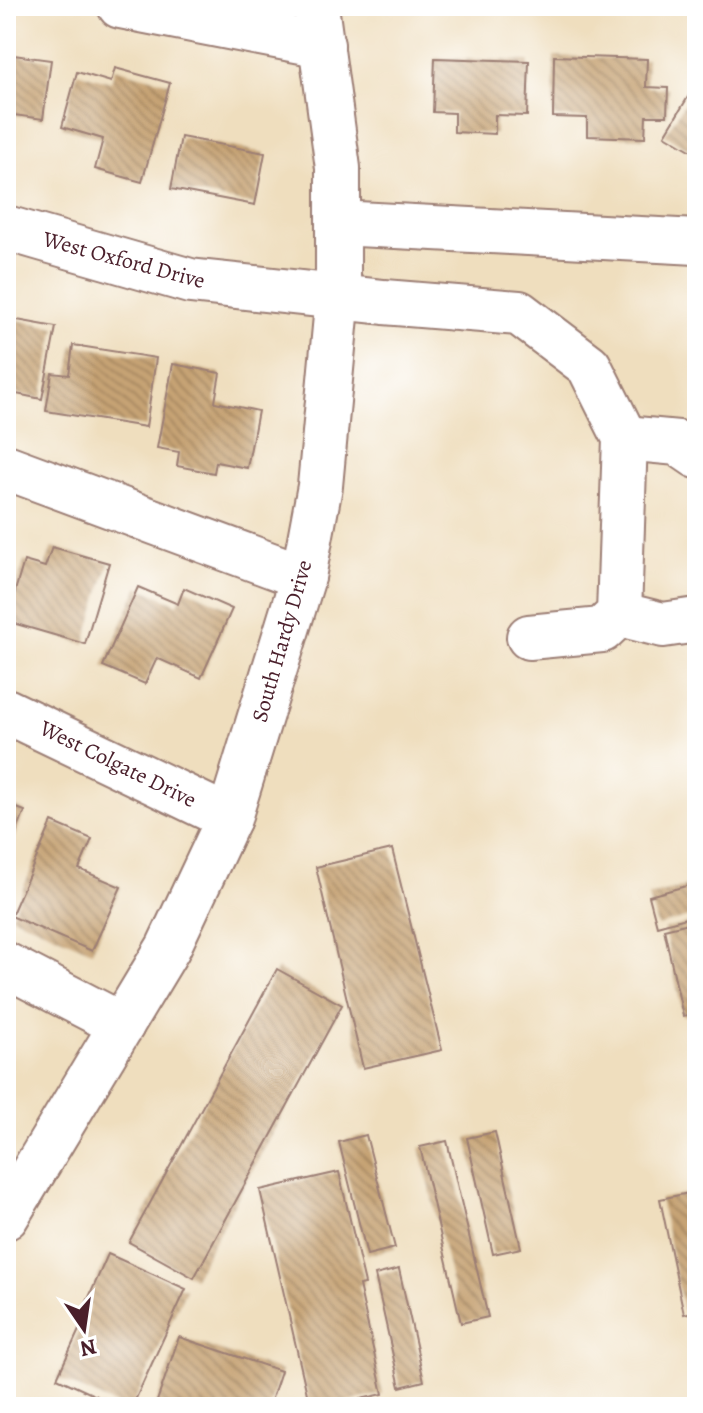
<svg xmlns="http://www.w3.org/2000/svg" width="703" height="1413" font-family="Alegreya,serif">
	<style>
		.building { fill: url(#building-back-hatch) }
		.lines { fill: none; stroke-linecap: round; stroke-linejoin: round }
		.minor-casing { stroke: #9c7e74; stroke-width: 48 }
		.minor { stroke: #fff; stroke-width: 44 }
		.labels { text-anchor: middle; dominant-baseline: central; stroke-width: 6; stroke-linejoin: round; paint-order: stroke }
		.street-label { font-size: 22px; fill: #4a1f2b; stroke: #fff }
	</style>
	<defs>
		<pattern id="building-back-hatch" width="6" height="6" patternUnits="userSpaceOnUse" patternTransform="scale(2)"><rect width="6" height="6" fill="#c6a374"/><path d="M-1 5l2 2M0 0l6 6M5-1l2 2" fill="none" stroke="#a3845f"/></pattern>
	</defs>
	<rect width="100%" height="100%" fill="#fff"/>
	<filter id="ink" filterUnits="userSpaceOnUse"><feTurbulence type="fractalNoise" baseFrequency=".0125" numOctaves="2"/><feDisplacementMap in="SourceGraphic" scale="16" xChannelSelector="R" yChannelSelector="G"/><feConvolveMatrix kernelMatrix="1 2 1 2 8 2 1 2 1" color-interpolation-filters="sRGB"/></filter>
	<filter id="wash" filterUnits="userSpaceOnUse"><feTurbulence type="fractalNoise" baseFrequency=".006" numOctaves="4" result="noise"/><feDisplacementMap in="SourceGraphic" scale="32" xChannelSelector="R" yChannelSelector="G"/><feGaussianBlur stdDeviation="1.8" result="paint"/><feColorMatrix in="noise" values="0 0 0 0 0 0 0 0 0 0 0 0 0 0 0 0 0 1.4 0 .05"/><feComposite in="paint" operator="in"/></filter>
	<g filter="url(#wash)">
		<rect width="100%" height="100%" fill="#efdebe"/>
		<g id="blocks">
			<g class="building">
				<polygon points="6,54 51,60 43,119 6,114"/>
				<polygon points="554,56 647,59 646,87 668,88 667,116 646,116 645,138 587,136 587,118 553,117"/>
				<polygon points="435,58 529,61 527,116 495,115 495,134 454,132 454,113 433,112"/>
				<polygon points="115,68 170,83 142,182 95,169 103,139 62,127 77,72 111,82"/>
				<polygon points="697,82 697,154 665,135"/>
				<polygon points="181,137 265,153 255,205 171,189"/>
				<polygon points="6,318 56,327 42,399 6,392"/>
				<polygon points="73,345 156,358 146,427 46,411 52,373 69,375"/>
				<polygon points="173,364 220,373 215,402 258,411 247,468 216,462 214,473 177,466 179,452 157,448"/>
				<polygon points="52,547 109,563 85,644 6,621 24,561 45,567"/>
				<polygon points="138,587 178,604 184,588 232,609 201,678 157,658 145,684 103,666"/>
				<polygon points="6,804 25,811 6,858"/>
				<polygon points="52,822 92,839 79,869 121,887 92,951 11,916"/>
				<polygon points="392,849 442,1050 363,1068 316,867"/>
				<polygon points="697,883 697,915 657,926 649,896"/>
				<polygon points="697,921 697,1013 683,1016 664,929"/>
				<polygon points="277,969 342,1005 194,1278 129,1242"/>
				<polygon points="495,1132 521,1248 493,1254 467,1138"/>
				<polygon points="366,1135 395,1248 367,1255 339,1142"/>
				<polygon points="447,1141 488,1317 461,1323 420,1147"/>
				<polygon points="339,1172 365,1284 359,1285 383,1394 325,1407 310,1407 260,1190"/>
				<polygon points="689,1193 697,1228 697,1311 684,1314 660,1199"/>
				<polygon points="108,1254 186,1289 132,1407 120,1407 57,1378 90,1306 86,1304"/>
				<polygon points="399,1269 424,1381 400,1387 375,1275"/>
				<polygon points="179,1337 281,1371 269,1407 155,1407"/>
			</g>
		</g>
	</g>
	<g filter="url(#ink)">
		<use href="#blocks" fill-opacity="0" stroke="#9c7e74" stroke-width="2"/>
		<g class="lines">
			<defs>
				<g id="minor">
					<polyline points="120,6 322,45"/>
					<polyline points="338,223 697,242"/>
					<polyline points="6,228 190,281 384,302 519,313 589,366 625,438 619,614 602,630 529,637"/>
					<polyline points="625,438 678,443 697,456"/>
					<polyline points="6,467 303,577"/>
					<polyline points="619,614 663,625 697,620"/>
					<polyline points="6,711 229,818"/>
					<polyline points="6,965 122,1025"/>
					<polyline points="6,1217 168,948 229,818 303,577 320,486 338,295 338,168 316,6"/>
				</g>
			</defs>
			<use href="#minor" class="minor-casing"/>
			<use href="#minor" class="minor"/>
		</g>
	</g>
	<g class="labels">
		<g class="street-label">
			<text transform="translate(124 260) rotate(15)">West Oxford Drive</text>
			<text transform="translate(282 641) rotate(-74)">South Hardy Drive</text>
			<text transform="translate(118 764) rotate(26)">West Colgate Drive</text>
		</g>
	</g>
	<rect width="703" height="1413" fill="none" stroke="#fff" stroke-width="32"/>
	<g transform="translate(84 1329) rotate(167)" stroke="#ffffff" stroke-width="6" paint-order="stroke">
	<path d="M0-6L14 30L0 20L-14 30Z" fill="#4a1f2b"/>
	<text y="-12" font-size="22" font-weight="bold" text-anchor="middle" fill="#4a1f2b">N</text>
	</g>
</svg>
